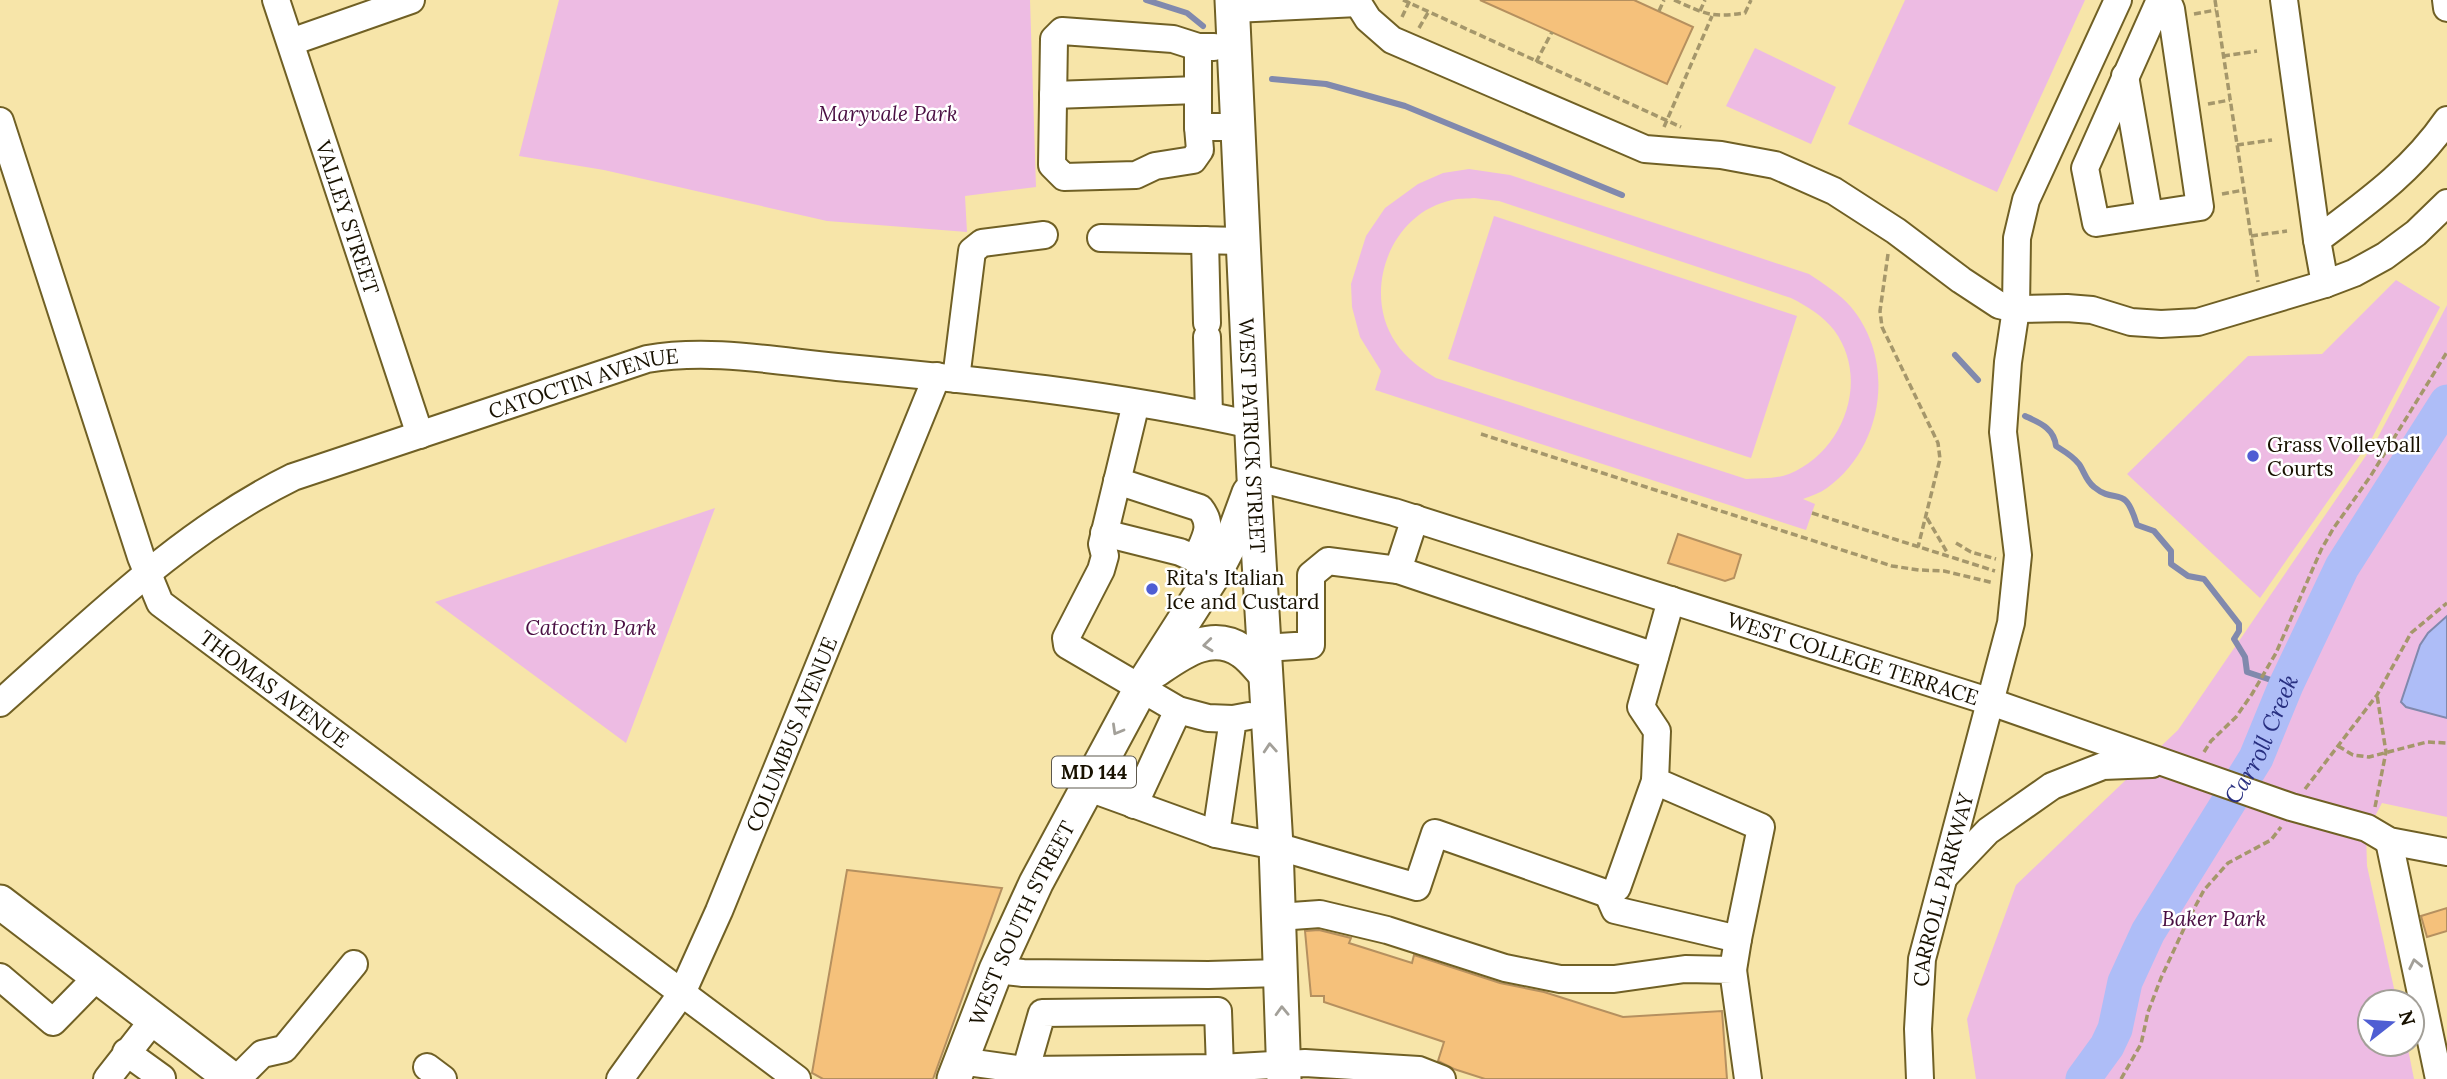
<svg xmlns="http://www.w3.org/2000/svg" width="2447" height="1079" font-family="Lora,serif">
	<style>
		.green { fill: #edbbe3; fill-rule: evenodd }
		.water { fill: #aebdf7; stroke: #8189ad; stroke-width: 2 }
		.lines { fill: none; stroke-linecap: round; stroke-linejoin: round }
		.stream { stroke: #8189ad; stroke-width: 6 }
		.river { stroke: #aebdf7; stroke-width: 35 }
		.building { fill: #f5c17b; stroke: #b5905f; stroke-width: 2 }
		.minor-casing { stroke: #706025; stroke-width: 30 }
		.major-casing { stroke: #706025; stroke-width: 37 }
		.path { stroke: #a5976b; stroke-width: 3.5; stroke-dasharray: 7 3.5; stroke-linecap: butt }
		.minor { stroke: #fff; stroke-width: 26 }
		.major { stroke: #fff; stroke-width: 33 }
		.oneway { stroke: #a3a099 }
		.poi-dot { fill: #4f5ed3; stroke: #fff; stroke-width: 2.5 }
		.labels { text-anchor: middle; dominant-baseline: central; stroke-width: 5; stroke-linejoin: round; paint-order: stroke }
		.shield { fill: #fff; stroke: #5d584c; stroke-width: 2 }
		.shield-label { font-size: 19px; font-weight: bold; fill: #181100 }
		.park-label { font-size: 21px; font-style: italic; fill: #490e42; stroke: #fff }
		.street-label { font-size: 21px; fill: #181100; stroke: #fff }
		.poi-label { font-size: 21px; fill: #181100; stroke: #fff; text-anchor: start }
		.water-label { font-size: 23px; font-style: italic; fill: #282f80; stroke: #fff }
	</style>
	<rect width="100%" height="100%" fill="#f7e5a9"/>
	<g class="green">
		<polygon points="559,0 1030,0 1036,187 965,196 967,232 827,221 604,170 519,156"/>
		<polygon points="1905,0 2085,0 1997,192 1848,124"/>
		<polygon points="1755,48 1836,87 1811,144 1726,106"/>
		<path d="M1469,169L1510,175L1809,274C1824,284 1840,294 1851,307C1896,361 1884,447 1827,488C1820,493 1811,496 1803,499L1815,504L1806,530L1375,390L1381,371L1360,337L1352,307L1351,284L1366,236L1385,208L1418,184L1443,173ZM1474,198L1499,201L1791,298C1807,306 1823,316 1834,330C1871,380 1843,452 1789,474C1776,479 1760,478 1746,479L1436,378C1421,369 1406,358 1396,343C1361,292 1390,213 1452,200C1459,198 1467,199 1474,198Z"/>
		<polygon points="1494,216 1797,316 1751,458 1448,359"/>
		<polygon points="2396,280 2440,307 2372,438 2260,598 2127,474 2248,356 2322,354"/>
		<polygon points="2447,305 2447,817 2382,803 2366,833 2367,866 2397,1002 2370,1002 2370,1044 2407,1044 2414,1079 1976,1079 1967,1019 2016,885 2178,730 2376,441"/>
		<polygon points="715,508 626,743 435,602"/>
	</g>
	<polygon class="water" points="2447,616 2447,718 2406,707 2401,702 2420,645 2428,633"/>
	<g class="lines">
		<g class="stream">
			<polyline points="1146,0 1187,13 1203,26"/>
			<polyline points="1272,79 1326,84 1405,106 1622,195"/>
			<polyline points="1955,355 1978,380"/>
			<path d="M2025,416C2040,423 2054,428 2056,446C2064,451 2073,456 2079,464C2084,471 2086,481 2094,487C2117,506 2124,482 2137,525L2154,531L2171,551V564L2188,576L2204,579L2239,624V631L2234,639L2245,657L2247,672L2286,685"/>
		</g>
		<path class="river" id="s1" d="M2083,1079L2107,1046L2115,1029L2125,982L2148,932L2256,758L2286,685L2342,567L2447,402"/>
	</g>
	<g class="building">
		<polygon points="1480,0 1634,0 1693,27 1667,84"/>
		<polygon points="1678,534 1741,555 1734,578 1725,581 1668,563"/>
		<polygon points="847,870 1002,888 933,1079 823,1079 812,1073"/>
		<polygon points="2447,908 2447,931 2427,937 2421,916"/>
		<polygon points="1319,930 1351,938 1349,943 1412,963 1414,955 1500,983 1544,992 1623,1017 1722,1011 1727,1079 1485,1079 1454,1069 1438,1061 1444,1042 1324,1002 1324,996 1311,996 1305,931"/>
	</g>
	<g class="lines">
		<defs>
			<g id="minor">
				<path id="s2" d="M276,0L420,435"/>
				<polyline points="2160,0 2085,168 2096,223 2200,207 2171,9 2167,0"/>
				<polyline points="2284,0 2317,240"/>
				<polyline points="2446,0 2447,8"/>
				<polyline points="1358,3 1368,19 1392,40 1645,149 1721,155 1775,165 1834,191 1896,231 1961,280 1999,305 2016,309 2067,308 2092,310 2131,322 2161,324 2198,322 2325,284 2354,273 2385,256 2416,233 2447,203"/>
				<polyline points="1233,9 1358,3"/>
				<polyline points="291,42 411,0"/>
				<polyline points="1198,47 1173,39 1062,31 1054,39 1052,165 1064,177 1136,175 1155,166 1193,160 1200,150 1198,127"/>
				<polyline points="1214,47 1198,47 1198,127 1237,127"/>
				<polyline points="2125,76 2149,214"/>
				<polyline points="1053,95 1198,90"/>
				<path id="s3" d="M0,121L141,557L160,603L797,1079"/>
				<polyline points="1101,238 1243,241"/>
				<polyline points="1205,240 1207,323"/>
				<path d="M2325,284L2317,240C2366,203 2412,171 2447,120"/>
				<polyline points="1207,337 1209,415"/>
				<polyline points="956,379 972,251 982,243 1044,235"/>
				<polyline points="1136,403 1102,544 1105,556 1101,570 1066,638 1067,645 1178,710 1208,718 1233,719"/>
				<path id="s4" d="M1254,477L1394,512L1991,702L2291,807L2367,828L2389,841L2447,852"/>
				<path d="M1117,481L1200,508C1215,527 1204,539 1196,559"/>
				<polyline points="1415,518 1398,570 1655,656"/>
				<polyline points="1104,533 1180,552 1209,565"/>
				<polyline points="1671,600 1641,707 1657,731 1655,781 1761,827 1738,939 1733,970"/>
				<polyline points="1264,648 1311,645 1311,575 1328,561 1398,570"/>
				<path id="s5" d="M0,703C93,621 181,532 293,477L647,359C710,348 775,361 837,367C976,380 1116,394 1252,425"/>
				<polyline points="1086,787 1216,834 1276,846 1417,887 1435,833 1608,894 1617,888 1655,781"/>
				<polyline points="1134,805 1178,710"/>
				<polyline points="1216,834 1233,719 1249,716"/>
				<polyline points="2389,841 2439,1079"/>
				<polyline points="1945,876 1988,831 2052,786 2103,766 2152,764"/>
				<polyline points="1608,894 1615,910 1738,939"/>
				<polyline points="1278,917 1320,914 1387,930 1505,968 1560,979 1614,979 1685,969 1733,970 1748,1079"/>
				<polyline points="996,970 1023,973 1208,975 1281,973"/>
				<polyline points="0,977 53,1022 98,976"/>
				<polyline points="126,1052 162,1078"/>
				<polyline points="960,1061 1025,1070 1220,1068 1305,1063 1419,1070 1442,1079"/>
				<polyline points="427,1067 443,1079"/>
				<polyline points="107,1079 154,1019"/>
				<polyline points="237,1079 262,1054 284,1049 354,964"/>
				<path id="s6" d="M620,1079L682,993L719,911L937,376"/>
				<polyline points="1023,1079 1042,1013 1218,1011 1220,1068"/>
				<path id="s7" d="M1920,1079L1918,1029L1922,959L2011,623L2018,555L2003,432L2008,362L2016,309L2017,238L2026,200L2118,0"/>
			</g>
			<g id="major">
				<path id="s8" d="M1232,0L1254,477L1276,846L1284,1079"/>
				<path d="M1156,670C1181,653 1211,630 1242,651C1250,656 1258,666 1265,674"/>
				<polyline points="0,902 232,1079"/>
				<path id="s9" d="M954,1079L996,970L1036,883L1141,688L1217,569L1231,542L1249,493"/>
			</g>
		</defs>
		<use href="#minor" class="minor-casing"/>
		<use href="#major" class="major-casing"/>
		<g class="path">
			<polyline points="1403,0 1681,127"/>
			<path d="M1674,0C1706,14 1710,18 1745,13L1751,0"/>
			<polyline points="2215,0 2258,282"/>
			<polyline points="1659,11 1664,0"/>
			<polyline points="1700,11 1705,0"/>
			<polyline points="2194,14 2216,10"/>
			<polyline points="1402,17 1410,0"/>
			<polyline points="1419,28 1429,11"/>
			<polyline points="2223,56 2257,51"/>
			<polyline points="1536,62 1552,32"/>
			<polyline points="2208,104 2230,100"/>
			<polyline points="1664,127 1712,16"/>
			<polyline points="2237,145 2272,140"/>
			<polyline points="2222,194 2244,190"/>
			<polyline points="2251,236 2287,231"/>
			<polyline points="1888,254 1880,311 1882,327 1938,443 1940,459 1918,547"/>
			<polyline points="1481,434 1892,566 1919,570 1944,571 1994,583"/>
			<polyline points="1812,513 1995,571"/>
			<polyline points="1927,518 1948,554"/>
			<polyline points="1956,543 1971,552 1996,559"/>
			<polyline points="2338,746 2353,755 2369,757 2427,742 2447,743"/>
			<polyline points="2204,752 2211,741 2236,717 2252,694 2276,653 2321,550 2333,529 2370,477 2447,352"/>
			<polyline points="2305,789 2377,695 2411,633 2447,603"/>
			<polyline points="2375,807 2386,752 2377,695"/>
			<polyline points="2121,1079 2141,1044 2148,1012 2161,978 2187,922 2204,890 2228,863 2271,840 2281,827"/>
		</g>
		<use href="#minor" class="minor"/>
		<use href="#major" class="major"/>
	</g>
	<defs><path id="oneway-chevron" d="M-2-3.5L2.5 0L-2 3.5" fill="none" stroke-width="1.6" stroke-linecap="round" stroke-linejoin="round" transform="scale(1.75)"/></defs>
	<g class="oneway">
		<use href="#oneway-chevron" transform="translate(1208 645) rotate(174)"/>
		<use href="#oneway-chevron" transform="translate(1117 730) rotate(120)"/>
		<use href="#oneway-chevron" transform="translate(1270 748) rotate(-94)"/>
		<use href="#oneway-chevron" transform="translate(2415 964) rotate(-102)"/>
		<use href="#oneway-chevron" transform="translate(1282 1011) rotate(-92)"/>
	</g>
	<g class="poi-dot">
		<circle cx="2253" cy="456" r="7"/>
		<circle cx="1152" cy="589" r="7"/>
	</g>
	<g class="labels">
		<rect class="shield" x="1052" y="756.5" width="84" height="31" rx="5"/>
		<g class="shield-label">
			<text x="1094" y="772">MD 144</text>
		</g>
		<g class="park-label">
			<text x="888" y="113">Maryvale Park</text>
			<text x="591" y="627">Catoctin Park</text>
			<text x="2214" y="918">Baker Park</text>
		</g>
		<g class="street-label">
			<text stroke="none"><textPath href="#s2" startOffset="229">VALLEY STREET</textPath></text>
			<text stroke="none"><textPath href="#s5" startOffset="677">CATOCTIN AVENUE</textPath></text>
			<text stroke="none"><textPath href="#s8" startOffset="436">WEST PATRICK STREET</textPath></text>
			<text stroke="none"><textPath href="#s4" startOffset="626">WEST COLLEGE TERRACE</textPath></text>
			<text stroke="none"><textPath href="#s3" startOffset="651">THOMAS AVENUE</textPath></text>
			<text stroke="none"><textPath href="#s6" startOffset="387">COLUMBUS AVENUE</textPath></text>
			<text stroke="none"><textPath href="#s7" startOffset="192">CARROLL PARKWAY</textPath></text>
			<text stroke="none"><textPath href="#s9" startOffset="170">WEST SOUTH STREET</textPath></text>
		</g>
		<g class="poi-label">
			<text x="2267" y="444">Grass Volleyball<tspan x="2267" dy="24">Courts</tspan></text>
			<text x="1166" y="577">Rita's Italian<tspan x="1166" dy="24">Ice and Custard</tspan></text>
		</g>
		<g class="water-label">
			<text stroke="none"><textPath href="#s1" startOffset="387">Carroll Creek</textPath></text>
		</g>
	</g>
	<g transform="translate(2391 1023) rotate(73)"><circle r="33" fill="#ffffff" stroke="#a3a099" stroke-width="2"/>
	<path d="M0-5L12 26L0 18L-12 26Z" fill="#4f5ed3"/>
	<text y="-10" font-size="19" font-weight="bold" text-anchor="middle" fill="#181100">N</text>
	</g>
</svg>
